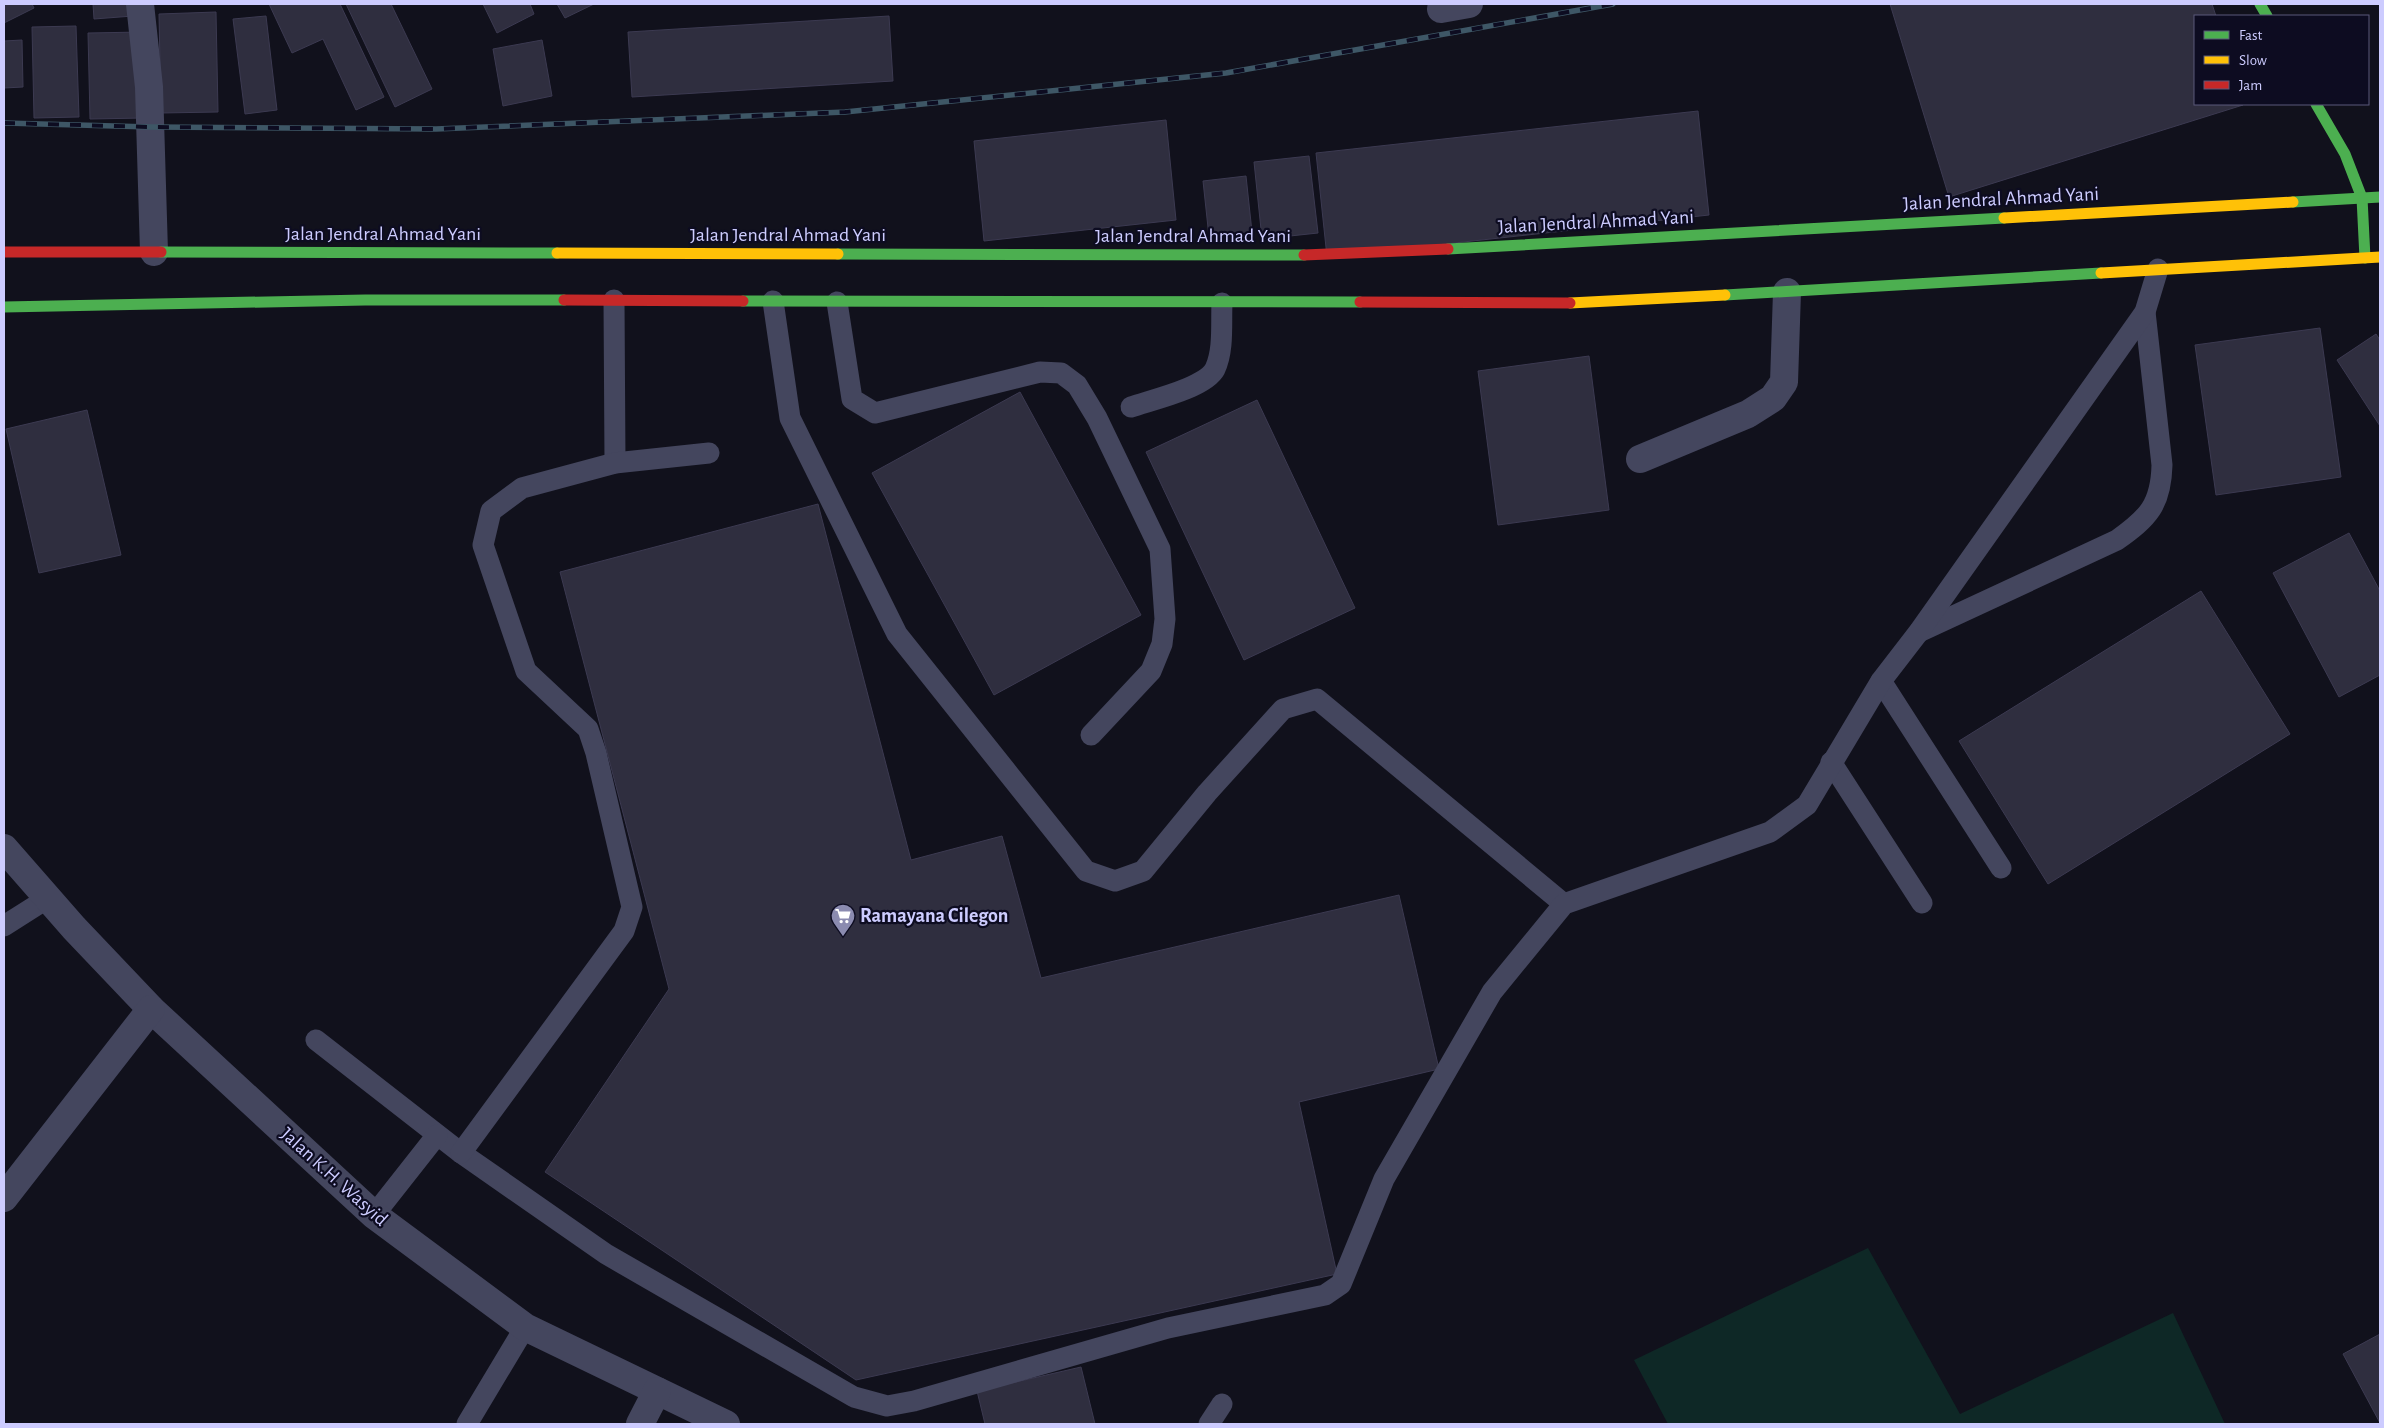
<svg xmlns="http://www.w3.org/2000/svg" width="2384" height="1428" font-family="'Alegreya Sans',sans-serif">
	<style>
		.park { fill: #0e2826 }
		.building { fill: #2f2e3f; stroke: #3c3a51 }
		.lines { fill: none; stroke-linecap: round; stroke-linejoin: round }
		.lane { stroke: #44465e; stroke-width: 21 }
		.street { stroke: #44465e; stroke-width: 28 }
		.fast { stroke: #4caf50; stroke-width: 11 }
		.slow { stroke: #ffc107; stroke-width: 11 }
		.jam { stroke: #c62828; stroke-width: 11 }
		.rail-casing { stroke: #3e5766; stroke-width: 5.5 }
		.rail { stroke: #0d0c21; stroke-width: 4; stroke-dasharray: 11; stroke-linecap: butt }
		.labels { text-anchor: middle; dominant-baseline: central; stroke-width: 4.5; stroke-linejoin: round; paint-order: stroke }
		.street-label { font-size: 20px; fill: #cdccff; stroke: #0d0c21 }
		.poi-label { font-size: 20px; font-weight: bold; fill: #cdccff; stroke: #0d0c21; text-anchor: start }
	</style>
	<rect width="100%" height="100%" fill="#11111c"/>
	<polygon class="park" points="1868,1248 1960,1414 2173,1313 2225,1424 1668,1424 1634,1360"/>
	<g class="building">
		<polygon points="4,4 32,4 34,8 4,23"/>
		<polygon points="93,4 132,4 133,16 94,19"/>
		<polygon points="269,4 340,4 384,97 356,110 323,39 292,53"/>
		<polygon points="346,4 391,4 432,89 395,107"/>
		<polygon points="483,4 530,4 534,14 497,33"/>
		<polygon points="557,4 594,4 565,18"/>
		<polygon points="1890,4 2212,4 2216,16 2195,16 2195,104 2243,105 1949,197"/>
		<polygon points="216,12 218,112 161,113 159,14"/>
		<polygon points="266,16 277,110 245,114 233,19"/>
		<polygon points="889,16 893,81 632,97 628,32"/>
		<polygon points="76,26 79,117 34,118 32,27"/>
		<polygon points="142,32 144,118 90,119 88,33"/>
		<polygon points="22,40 23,87 4,88 4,41"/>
		<polygon points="542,40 552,96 503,106 493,49"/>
		<polygon points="1698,111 1709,215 1327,257 1316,153"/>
		<polygon points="1166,120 1176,220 984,241 974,141"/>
		<polygon points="1309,156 1318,233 1262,239 1254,162"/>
		<polygon points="1246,176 1252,232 1209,237 1203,181"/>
		<polygon points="2320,328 2341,477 2216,495 2195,345"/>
		<polygon points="2376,334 2380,340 2380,426 2337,360"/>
		<polygon points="1589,356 1609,510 1498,525 1478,371"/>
		<polygon points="1020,392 1141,615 994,695 872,473"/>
		<polygon points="1257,400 1355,608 1244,660 1146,452"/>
		<polygon points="87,410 121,555 39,573 6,429"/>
		<polygon points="818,504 911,860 1002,836 1041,978 1399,895 1439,1069 1299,1102 1337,1274 856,1380 545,1172 669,989 560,572"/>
		<polygon points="2349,533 2380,591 2380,675 2339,697 2273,573"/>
		<polygon points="2201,591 2290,734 2048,884 1959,741"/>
		<polygon points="2380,1334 2380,1423 2343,1354"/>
		<polygon points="1081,1367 1095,1424 985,1424 977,1391"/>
	</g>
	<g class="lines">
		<g class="lane">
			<polyline points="614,300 615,463"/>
			<polyline points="773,301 790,418 897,634 1086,871 1115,881 1143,871 1207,793 1283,709 1317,699 1564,904"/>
			<polyline points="837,302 852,399 875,413 1040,372 1061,373 1077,385 1097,418 1160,549 1165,619 1162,644 1151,671 1091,735"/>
			<path d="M1131,407C1151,400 1205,388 1215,369C1224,350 1221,323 1222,303"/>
			<path d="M1919,632L2117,540C2148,518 2161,505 2162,465L2145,312"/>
			<polyline points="1881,681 2001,868"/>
			<polyline points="1831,762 1922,903"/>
			<polyline points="4,926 48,898"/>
			<polyline points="316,1040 461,1153 606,1254 854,1397 887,1406 914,1401 1168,1328 1325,1295 1341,1284 1384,1179 1492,992 1564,904 1770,832 1807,805 1881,681 1918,633 2145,312 2158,269"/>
			<polyline points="461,1153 624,931 632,907 596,753 588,729 526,671 483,545 491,511 522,488 615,463 709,453"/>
			<polyline points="374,1215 437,1135"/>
			<polyline points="467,1424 525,1327"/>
			<polyline points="1209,1424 1222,1404"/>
		</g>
		<g class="street">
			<polyline points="140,4 149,87 154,252"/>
			<polyline points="1441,9 1469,4"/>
			<polyline points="1640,459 1748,414 1773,398 1784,382 1787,292"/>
			<polyline points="4,848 74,928 151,1009 374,1215 525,1327 726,1424"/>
			<polyline points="4,1198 151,1009"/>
			<polyline points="640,1424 657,1391"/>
		</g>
		<g class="fast">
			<polyline points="2260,4 2267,16"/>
			<polyline points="2316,104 2345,154 2362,198"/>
			<polyline points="2362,198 2365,258"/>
			<polyline points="2293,202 2380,197"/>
			<polyline points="1448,249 2004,218"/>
			<polyline points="161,252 557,253"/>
			<polyline points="838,254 1304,255"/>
			<polyline points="1725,295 2101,273"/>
			<polyline points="743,301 1360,302"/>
			<polyline points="4,307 365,300 564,300"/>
		</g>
		<g class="slow">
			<polyline points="2004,218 2293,202"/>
			<polyline points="557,253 838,254"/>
			<polyline points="2101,273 2380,257"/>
			<polyline points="1570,303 1725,295"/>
		</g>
		<g class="jam">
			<polyline points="4,252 161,252"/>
			<polyline points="1304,255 1448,249"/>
			<polyline points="564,300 743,301"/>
			<polyline points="1360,302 1570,303"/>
		</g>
		<defs>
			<polyline id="rail" points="4,123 151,127 436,129 845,112 1226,73 1613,4"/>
		</defs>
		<use href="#rail" class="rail-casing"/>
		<use href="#rail" class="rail"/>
	</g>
	<defs>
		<symbol id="supermarket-pin" viewBox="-11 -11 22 30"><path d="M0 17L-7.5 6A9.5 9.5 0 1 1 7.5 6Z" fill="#8b8bb0" stroke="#0d0c21"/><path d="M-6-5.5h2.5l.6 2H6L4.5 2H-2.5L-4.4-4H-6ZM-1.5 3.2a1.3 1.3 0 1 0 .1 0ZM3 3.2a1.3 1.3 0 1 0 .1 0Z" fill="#fff"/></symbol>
	</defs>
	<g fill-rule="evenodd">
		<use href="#supermarket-pin" x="829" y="902" width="28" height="38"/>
	</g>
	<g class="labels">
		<g class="street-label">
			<text transform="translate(2001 199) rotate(-3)">Jalan Jendral Ahmad Yani</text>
			<text transform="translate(1596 222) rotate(-3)">Jalan Jendral Ahmad Yani</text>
			<text x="383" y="234">Jalan Jendral Ahmad Yani</text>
			<text x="788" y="235">Jalan Jendral Ahmad Yani</text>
			<text x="1193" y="236">Jalan Jendral Ahmad Yani</text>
			<text transform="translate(334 1177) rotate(42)">Jalan K.H. Wasyid</text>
		</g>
		<g class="poi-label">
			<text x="860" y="916">Ramayana Cilegon</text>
		</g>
	</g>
	<rect width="2384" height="1428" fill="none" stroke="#cdccff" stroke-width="10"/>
	<rect x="2194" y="15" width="175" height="90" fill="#0d0c21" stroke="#5a597a"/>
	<rect x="2204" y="31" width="25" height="8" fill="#4caf50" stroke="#5a597a"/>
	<text x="2239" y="40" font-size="15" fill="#cdccff">Fast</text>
	<rect x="2204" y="56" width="25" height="8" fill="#ffc107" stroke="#5a597a"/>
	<text x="2239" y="65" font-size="15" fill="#cdccff">Slow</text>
	<rect x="2204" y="81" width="25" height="8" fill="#c62828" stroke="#5a597a"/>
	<text x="2239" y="90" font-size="15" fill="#cdccff">Jam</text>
</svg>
